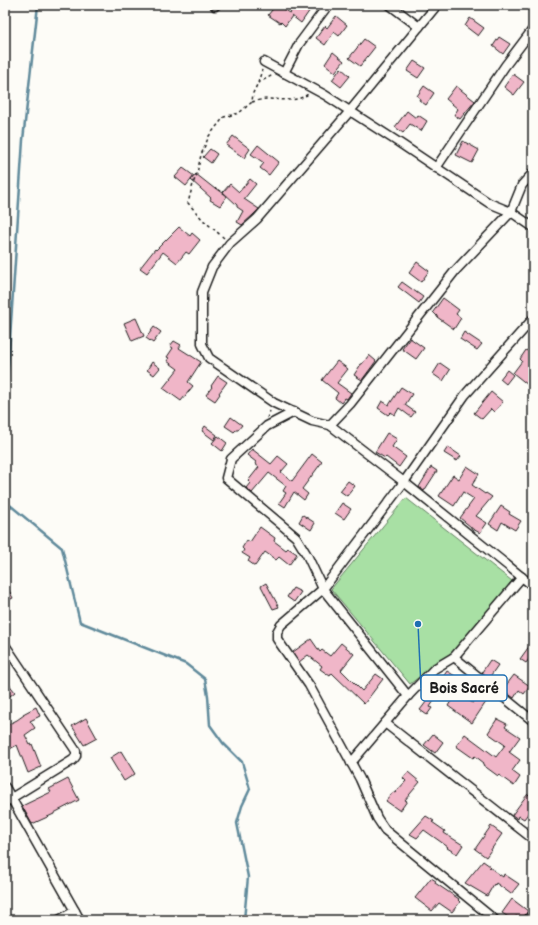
<svg xmlns="http://www.w3.org/2000/svg" width="538" height="925" font-family="'Balsamiq Sans',sans-serif">
	<style>
		.green { fill: #a8e0a4; stroke: #627e60 }
		.lines { fill: none; stroke-linecap: round; stroke-linejoin: round }
		.stream { stroke: #608a9b; stroke-width: 2.5 }
		.building { fill: #f0b6c8; stroke: #1c1c1c }
		.minor-casing { stroke: #1c1c1c; stroke-width: 11 }
		.path { stroke: #1c1c1c; stroke-width: 1.5; stroke-dasharray: 3 3; stroke-linecap: butt }
		.minor { stroke: #fdfcf7; stroke-width: 8 }
		.leader { fill: none; stroke: #1f6fb2; stroke-width: 1.5 }
		.callout-dot { fill: #1f6fb2; stroke: #fdfcf7; stroke-width: 1.5 }
		.callout { fill: #fdfcf7; stroke: #1f6fb2; stroke-width: 1.5 }
		.callout-label { font-size: 14px; text-anchor: middle; font-weight: bold; fill: #1c1c1c }
	</style>
	<rect width="100%" height="100%" fill="#fdfcf7"/>
	<filter id="ink" filterUnits="userSpaceOnUse"><feTurbulence type="fractalNoise" baseFrequency=".025" numOctaves="2"/><feDisplacementMap in="SourceGraphic" scale="8" xChannelSelector="R" yChannelSelector="G"/><feConvolveMatrix kernelMatrix="1 2 1 2 8 2 1 2 1" color-interpolation-filters="sRGB"/></filter>
	<g filter="url(#ink)">
		<polygon class="green" points="406,498 512,581 448,659 427,671 410,684 331,589"/>
		<g class="lines">
			<g class="stream">
				<polyline points="5,414 23,140 38,5"/>
				<polyline points="5,501 62,548 80,622 186,664 205,679 208,696 210,725 223,743 242,762 250,789 242,806 237,823 248,877 244,920"/>
			</g>
		</g>
		<g class="building">
			<polygon points="276,5 278,5 290,13 296,5 303,5 310,10 301,23 292,16 285,26 281,22 280,23 268,15"/>
			<polygon points="336,16 347,25 339,36 334,32 325,45 316,38 325,26 327,28"/>
			<polygon points="470,18 484,28 478,36 465,26"/>
			<polygon points="499,37 510,44 503,54 493,46"/>
			<polygon points="364,39 375,47 360,66 349,58"/>
			<polygon points="333,52 344,61 335,72 325,64"/>
			<polygon points="414,61 425,68 418,78 407,71"/>
			<polygon points="341,68 350,76 341,87 332,80"/>
			<polygon points="513,74 524,82 514,95 504,87"/>
			<polygon points="424,86 434,93 426,105 419,100 420,98 417,96"/>
			<polygon points="456,86 475,101 460,119 454,115 458,109 446,99"/>
			<polygon points="407,111 416,118 418,115 427,121 421,131 410,124 403,133 395,127"/>
			<polygon points="233,136 250,149 244,158 226,145"/>
			<polygon points="463,141 479,150 472,163 456,155"/>
			<polygon points="258,145 279,162 269,175 260,168 264,163 251,154"/>
			<polygon points="210,149 217,154 211,163 203,157"/>
			<polygon points="183,168 194,176 186,186 175,177"/>
			<polygon points="196,174 215,189 216,188 227,196 220,206 210,200 211,198 191,180"/>
			<polygon points="250,179 256,184 244,199 259,209 253,215 242,225 237,222 243,211 237,207 237,205 223,192 230,184 239,192"/>
			<polygon points="179,227 190,236 192,233 200,240 189,254 186,252 177,263 163,252 147,273 140,268 155,249 156,250"/>
			<polygon points="417,262 429,271 421,282 409,273"/>
			<polygon points="402,282 423,297 419,303 398,287"/>
			<polygon points="443,298 459,310 456,314 461,318 454,329 437,317 437,316 433,312"/>
			<polygon points="136,318 144,336 132,341 124,323"/>
			<polygon points="154,327 161,332 153,343 146,338"/>
			<polygon points="464,332 482,344 477,350 460,339"/>
			<polygon points="410,338 424,348 416,359 402,349"/>
			<polygon points="174,341 181,345 179,348 201,362 188,382 193,386 181,401 163,388 178,369 167,361 169,358 167,357 173,348 170,346"/>
			<polygon points="526,350 533,354 533,389 513,373 522,361 520,359"/>
			<polygon points="369,355 376,361 362,380 354,375 361,364 362,364"/>
			<polygon points="337,361 348,369 337,383 351,393 347,399 345,398 341,403 335,398 338,393 322,380"/>
			<polygon points="152,362 160,368 154,375 147,370"/>
			<polygon points="440,363 450,370 443,381 433,374"/>
			<polygon points="507,370 513,375 506,384 500,379"/>
			<polygon points="218,376 227,382 219,393 220,394 215,401 206,395 212,387 211,386"/>
			<polygon points="401,387 412,394 405,405 415,412 411,417 399,408 395,415 391,412 388,415 378,408 382,401 389,405"/>
			<polygon points="491,392 503,402 494,412 491,409 482,419 474,413"/>
			<polygon points="231,417 242,425 238,430 236,430 234,432 225,426"/>
			<polygon points="205,426 217,435 214,440 202,431"/>
			<polygon points="387,433 397,439 392,447 406,457 399,467 386,457 385,458 375,452"/>
			<polygon points="218,436 227,443 222,451 212,443"/>
			<polygon points="448,447 461,456 457,461 444,453"/>
			<polygon points="252,449 271,464 278,456 288,464 281,472 292,481 312,454 322,462 302,489 308,494 304,500 294,492 285,507 279,503 286,493 283,491 286,486 269,473 252,493 246,488 250,483 248,481 259,467 255,464 256,462 247,455"/>
			<polygon points="467,466 479,474 472,485 485,494 486,493 492,497 476,516 487,523 480,533 471,528 471,527 460,518 474,499 463,492 454,506 439,496 453,475 459,479"/>
			<polygon points="431,467 437,471 424,491 419,487"/>
			<polygon points="348,481 355,486 347,496 340,491"/>
			<polygon points="342,503 351,509 344,519 335,513"/>
			<polygon points="501,506 510,512 509,514 521,521 515,530 502,522 498,530 489,524"/>
			<polygon points="303,515 315,523 311,530 299,522"/>
			<polygon points="260,527 275,538 274,541 286,550 288,548 297,554 289,565 279,557 276,560 265,552 255,566 248,561 250,558 242,553 244,550 242,548 247,540 250,542"/>
			<polygon points="5,583 13,598 5,602"/>
			<polygon points="266,583 279,607 273,609 261,586"/>
			<polygon points="293,588 301,592 294,602 287,597"/>
			<polygon points="311,639 320,652 322,650 330,656 341,643 354,654 341,670 362,691 376,674 383,679 364,704 332,673 330,676 320,669 322,666 308,655 299,662 293,652"/>
			<polygon points="533,641 533,654 526,663 520,659"/>
			<polygon points="490,660 498,665 489,678 482,672"/>
			<polygon points="447,671 455,676 446,688 439,683"/>
			<polygon points="514,675 530,686 524,694 519,690 514,698 504,691 505,689 504,688"/>
			<polygon points="5,679 15,692 10,696 10,695 5,698"/>
			<polygon points="433,693 437,696 430,707 432,708 427,715 420,710"/>
			<polygon points="456,693 473,703 478,697 486,702 472,723 448,706"/>
			<polygon points="36,707 40,716 30,721 35,728 25,735 30,745 32,744 41,767 28,773 17,745 8,750 5,745 5,726 17,720 24,715 23,714"/>
			<polygon points="86,718 97,738 84,745 72,726"/>
			<polygon points="497,719 507,724 505,727 520,737 509,752 520,760 512,771 520,777 514,786 499,775 498,776 483,765 484,763 475,756 473,758 456,746 465,734 496,757 505,745 488,733"/>
			<polygon points="433,734 443,742 435,753 424,745"/>
			<polygon points="121,751 135,774 124,781 110,758"/>
			<polygon points="408,772 420,782 405,800 407,801 400,811 386,801 393,792 395,793 406,781 403,778"/>
			<polygon points="68,779 79,800 54,813 54,814 32,824 22,806 51,792 49,789"/>
			<polygon points="533,790 533,807 524,819 519,816 518,819 512,815 523,800 528,794 529,795"/>
			<polygon points="426,816 434,821 432,822 445,831 444,833 463,845 457,854 447,848 448,847 424,830 417,838 410,834"/>
			<polygon points="491,826 502,834 486,857 475,849"/>
			<polygon points="483,861 490,866 489,867 503,877 504,874 519,884 511,894 496,883 495,885 494,884 487,896 465,883"/>
			<polygon points="431,878 436,881 435,883 459,899 458,900 460,902 452,912 439,903 432,911 415,898"/>
			<polygon points="512,899 528,911 524,917 523,920 516,916 513,920 502,913"/>
		</g>
		<g class="lines">
			<defs>
				<g id="minor">
					<polyline points="390,5 419,27"/>
					<polyline points="437,5 350,111 257,219 230,243 212,267 202,292 202,344 209,358 274,403 312,421 330,425 404,482 533,586"/>
					<polyline points="215,6 216,5"/>
					<polyline points="264,62 325,95 398,142 489,203 511,212 533,227"/>
					<polyline points="284,73 299,44 328,5"/>
					<polyline points="436,168 505,66 533,29"/>
					<polyline points="294,412 267,426 231,459 226,478 296,537 307,555 323,589 408,696"/>
					<polyline points="330,425 350,404 455,271 511,212 522,185 533,173"/>
					<polyline points="5,645 76,751 76,756 73,760 5,802"/>
					<polyline points="454,657 533,721"/>
					<polyline points="385,723 533,839"/>
					<polyline points="351,763 408,696 434,669 454,657 522,577"/>
					<polyline points="5,787 80,920"/>
					<polyline points="59,920 75,911"/>
					<polyline points="495,920 385,830 377,818 360,779 309,685 277,639 277,632 281,625 323,589 404,482 465,395 533,319"/>
					<polyline points="528,920 533,913"/>
				</g>
			</defs>
			<use href="#minor" class="minor-casing"/>
			<g class="path">
				<polyline points="258,83 273,75"/>
				<path d="M252,102C257,101 262,99 268,99C282,99 296,103 308,94"/>
				<polyline points="224,238 203,220 188,203 193,184 197,173 201,155 209,136 224,117 239,113 252,102 253,93 258,83 262,70"/>
				<polyline points="267,418 270,411"/>
			</g>
			<use href="#minor" class="minor"/>
		</g>
	</g>
	<path class="leader" d="M418 624L421 688"/>
	<circle class="callout-dot" cx="418" cy="624" r="4"/>
	<rect class="callout" x="421" y="675" width="86" height="26" rx="4"/>
	<g class="callout-label">
		<text x="464" y="693">Bois Sacré</text>
	</g>
	<rect width="538" height="925" fill="none" stroke="#fdfcf7" stroke-width="20"/>
	<rect x="10" y="10" width="518" height="905" fill="none" stroke="#1c1c1c" stroke-width="1.5" filter="url(#ink)"/>
</svg>
